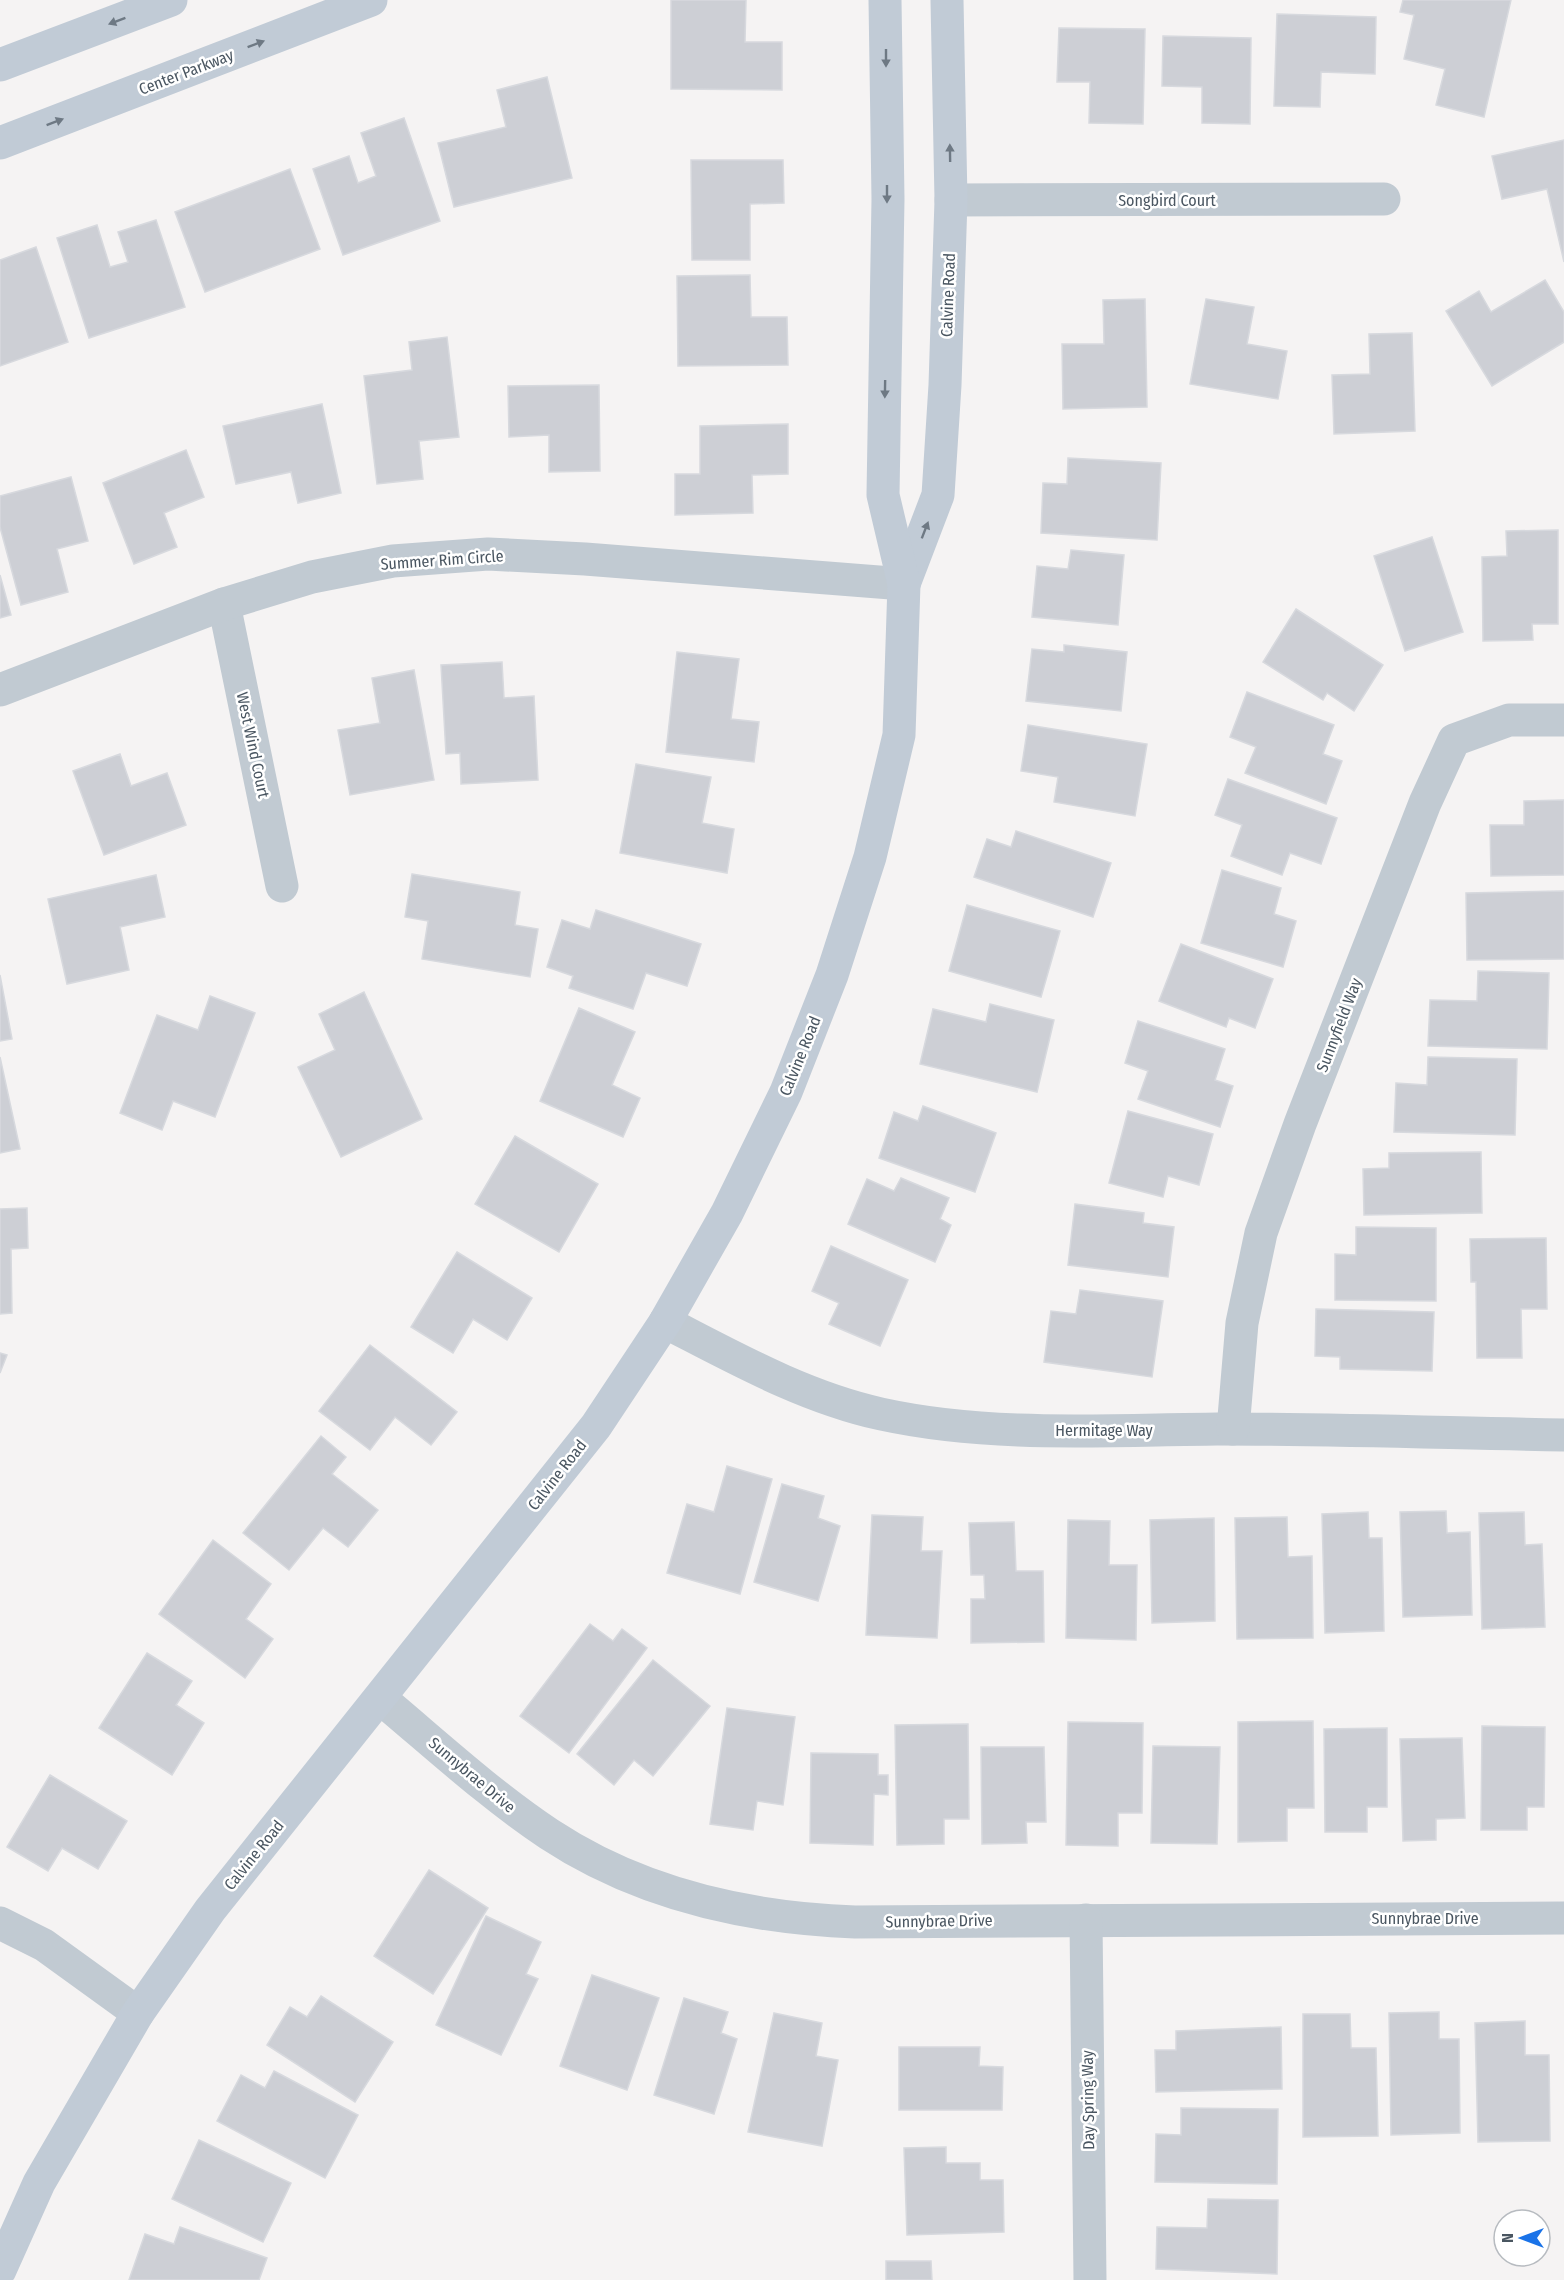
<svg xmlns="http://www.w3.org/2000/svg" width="1564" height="2280" font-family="'Fira Sans Condensed',sans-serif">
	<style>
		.building { fill: #cdcfd5; stroke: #d7d9de; stroke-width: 1.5 }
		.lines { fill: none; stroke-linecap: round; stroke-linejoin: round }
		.street { stroke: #c1cad2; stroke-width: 33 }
		.secondary { stroke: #c1cbd6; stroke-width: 33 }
		.oneway { fill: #6e7984 }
		.labels { text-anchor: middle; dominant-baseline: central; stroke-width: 5; stroke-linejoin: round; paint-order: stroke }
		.street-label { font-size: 16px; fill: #4a5661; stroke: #fff }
	</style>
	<rect width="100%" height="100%" fill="#f5f3f3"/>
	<g class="building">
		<polygon points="671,0 746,0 745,42 782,42 782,90 671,89"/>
		<polygon points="1403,0 1511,0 1484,117 1436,105 1445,69 1404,59 1414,15 1400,12"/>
		<polygon points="1277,14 1376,17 1375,74 1321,72 1320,107 1274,106"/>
		<polygon points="1059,28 1145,29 1143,124 1089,123 1090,82 1057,82"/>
		<polygon points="1163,36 1251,38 1250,124 1202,123 1202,87 1162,86"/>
		<polygon points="547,77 572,178 454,207 438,143 506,127 497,90"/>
		<polygon points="404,118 440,221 343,255 313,169 349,156 358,183 376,176 361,133"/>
		<polygon points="1564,140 1564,262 1547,189 1502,199 1492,156"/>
		<polygon points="691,160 783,160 784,203 750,204 750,260 692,260"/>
		<polygon points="290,169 320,249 205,292 175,212"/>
		<polygon points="156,220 185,307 89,338 57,238 97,225 110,267 128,262 118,232"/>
		<polygon points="36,247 68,342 0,366 0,260"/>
		<polygon points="750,275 751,317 787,317 788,365 678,366 677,276"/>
		<polygon points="1545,280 1564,312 1564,342 1492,386 1446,311 1479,291 1491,312"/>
		<polygon points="1145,299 1147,407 1063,409 1062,344 1104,344 1103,300"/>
		<polygon points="1206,299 1254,307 1247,344 1287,351 1278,399 1190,384"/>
		<polygon points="1412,333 1415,431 1334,434 1332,375 1370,374 1369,334"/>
		<polygon points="447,337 459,437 419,441 423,479 377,484 364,376 412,370 409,342"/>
		<polygon points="599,385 600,471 549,472 549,435 509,437 508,386"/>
		<polygon points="322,404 341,493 298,503 291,472 236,484 223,426"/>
		<polygon points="788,424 788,474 752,475 753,513 675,515 675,474 700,474 700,426"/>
		<polygon points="186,450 204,497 164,513 177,547 134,564 103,483"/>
		<polygon points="1068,458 1161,463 1157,540 1041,533 1043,483 1067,484"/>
		<polygon points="71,477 88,541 57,549 68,592 21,605 0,527 0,496"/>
		<polygon points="1558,530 1558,624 1532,624 1533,640 1483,641 1482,557 1507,556 1506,531"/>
		<polygon points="1432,537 1463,632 1405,651 1374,556"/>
		<polygon points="1071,550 1124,555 1118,625 1032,617 1037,566 1068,569"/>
		<polygon points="0,575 11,615 0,618"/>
		<polygon points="1296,609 1383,665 1354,711 1327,693 1323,700 1263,662"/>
		<polygon points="1064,645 1127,652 1121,711 1026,701 1032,649 1064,652"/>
		<polygon points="677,652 739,659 731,719 759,722 754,762 666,752"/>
		<polygon points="502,662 504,698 534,696 538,780 461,784 460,753 446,754 441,665"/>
		<polygon points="414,670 434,780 350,795 338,730 380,723 372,678"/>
		<polygon points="1247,692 1334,725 1323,754 1342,761 1326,804 1245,773 1256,747 1230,737"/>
		<polygon points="1028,725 1147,744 1135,816 1054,802 1058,777 1021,771"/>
		<polygon points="120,754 131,786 167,773 186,825 104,855 73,771"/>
		<polygon points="636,764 711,777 702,823 734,829 727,873 620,853"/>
		<polygon points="1228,779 1337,818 1321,864 1290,853 1282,875 1231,856 1242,825 1215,815"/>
		<polygon points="1564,800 1564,875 1491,876 1490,825 1524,825 1524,801"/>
		<polygon points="1016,831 1111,863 1093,917 974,877 987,839 1011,847"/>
		<polygon points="1222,870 1281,888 1274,914 1296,921 1283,967 1201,943"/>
		<polygon points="412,874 520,892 515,925 538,929 530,977 422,959 428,921 405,917"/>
		<polygon points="156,875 165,917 120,927 129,970 67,984 48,899"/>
		<polygon points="1564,891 1564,959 1467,960 1466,893"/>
		<polygon points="967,905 1060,931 1041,997 949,971"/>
		<polygon points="596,910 701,944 687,986 646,973 633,1009 569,988 573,976 547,967 562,920 590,929"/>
		<polygon points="1181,944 1273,979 1255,1028 1229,1018 1226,1027 1159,1001"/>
		<polygon points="1478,971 1549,973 1547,1049 1428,1046 1430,1000 1477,1001"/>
		<polygon points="0,975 12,1039 0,1041"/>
		<polygon points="364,992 422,1119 341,1157 298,1067 335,1050 319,1014"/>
		<polygon points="210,996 255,1013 215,1117 173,1101 162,1130 120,1113 157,1015 198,1030"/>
		<polygon points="990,1004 1054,1020 1037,1092 920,1064 933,1009 986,1022"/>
		<polygon points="579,1008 635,1032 612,1085 640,1098 623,1137 540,1101"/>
		<polygon points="1138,1021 1225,1049 1215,1080 1233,1086 1220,1127 1138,1099 1148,1071 1125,1063"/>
		<polygon points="0,1057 20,1149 0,1153"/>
		<polygon points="1428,1057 1517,1059 1515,1135 1394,1132 1396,1083 1427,1085"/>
		<polygon points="923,1106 996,1133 975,1192 879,1158 894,1112 918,1121"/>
		<polygon points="1128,1111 1213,1134 1199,1185 1168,1176 1163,1197 1109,1183"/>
		<polygon points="515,1136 598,1184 559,1252 475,1204"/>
		<polygon points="1481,1152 1482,1213 1364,1215 1363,1169 1389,1168 1389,1153"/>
		<polygon points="901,1178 949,1198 940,1219 951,1225 935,1262 848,1224 867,1179 894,1191"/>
		<polygon points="1075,1204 1144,1213 1143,1223 1174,1227 1168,1277 1068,1265"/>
		<polygon points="27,1208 28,1248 11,1249 12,1313 0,1314 0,1209"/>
		<polygon points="1356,1227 1436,1228 1436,1301 1335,1300 1335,1254 1356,1255"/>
		<polygon points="1546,1238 1547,1309 1521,1309 1522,1358 1477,1358 1476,1282 1471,1282 1470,1239"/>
		<polygon points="831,1246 908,1280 880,1346 829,1324 839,1303 812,1291"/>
		<polygon points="457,1252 532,1298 507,1340 473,1319 453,1353 411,1327"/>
		<polygon points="1080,1290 1163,1301 1152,1377 1044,1362 1051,1311 1076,1314"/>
		<polygon points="1316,1309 1434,1312 1432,1371 1340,1369 1340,1357 1315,1356"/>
		<polygon points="370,1345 457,1412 431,1445 395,1417 370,1450 319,1411"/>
		<polygon points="0,1353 7,1355 0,1373"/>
		<polygon points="321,1436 346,1457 332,1474 378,1510 348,1547 323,1528 289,1570 243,1533"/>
		<polygon points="727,1466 772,1479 740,1594 667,1573 687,1504 714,1512"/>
		<polygon points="782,1484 824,1496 818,1518 840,1526 818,1601 754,1582"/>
		<polygon points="1446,1511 1447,1533 1470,1532 1472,1615 1403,1617 1400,1512"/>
		<polygon points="1368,1512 1369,1538 1382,1538 1384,1631 1325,1633 1322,1514"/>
		<polygon points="1524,1512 1525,1545 1542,1544 1545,1627 1482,1629 1479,1513"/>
		<polygon points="872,1515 923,1517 921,1551 942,1551 937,1638 866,1635"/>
		<polygon points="1287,1517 1288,1557 1312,1556 1313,1638 1237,1639 1235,1518"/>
		<polygon points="1214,1518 1215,1621 1152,1623 1150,1520"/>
		<polygon points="1068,1520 1110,1521 1109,1565 1137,1565 1136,1640 1066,1638"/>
		<polygon points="1014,1522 1016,1571 1043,1571 1044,1642 971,1643 971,1599 985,1599 984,1575 971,1575 969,1523"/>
		<polygon points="213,1540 271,1584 246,1619 273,1639 245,1678 159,1614"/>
		<polygon points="590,1624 613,1641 622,1629 647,1648 569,1753 520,1716"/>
		<polygon points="147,1653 192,1681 176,1705 204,1723 172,1775 99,1728"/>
		<polygon points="653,1660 710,1706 653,1776 634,1760 614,1785 577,1754"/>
		<polygon points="727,1708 795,1717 783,1805 757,1801 753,1830 710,1824"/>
		<polygon points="1313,1721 1314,1808 1287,1808 1287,1841 1238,1842 1238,1722"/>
		<polygon points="1068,1722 1143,1723 1142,1813 1118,1813 1118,1846 1066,1845"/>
		<polygon points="968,1724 969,1819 944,1819 944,1844 897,1845 895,1725"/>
		<polygon points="1482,1726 1545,1727 1544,1807 1527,1807 1527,1830 1481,1830"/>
		<polygon points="1387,1728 1387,1807 1367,1807 1367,1832 1325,1832 1324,1729"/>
		<polygon points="1462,1738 1465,1818 1436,1819 1436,1840 1403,1841 1400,1739"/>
		<polygon points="1153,1746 1220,1747 1217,1844 1151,1843"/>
		<polygon points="981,1747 1044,1747 1046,1822 1026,1822 1027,1843 982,1844"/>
		<polygon points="811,1753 878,1754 878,1775 888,1775 888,1795 874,1794 873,1845 810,1843"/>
		<polygon points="50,1775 127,1821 98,1869 62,1848 48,1871 7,1847"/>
		<polygon points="429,1870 488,1908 433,1994 374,1956"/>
		<polygon points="486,1916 541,1942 526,1974 538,1979 501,2055 436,2025"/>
		<polygon points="592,1975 659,1998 627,2090 560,2066"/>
		<polygon points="321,1996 393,2042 355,2102 267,2045 290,2007 307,2017"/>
		<polygon points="684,1998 728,2012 721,2033 737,2039 714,2114 654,2095"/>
		<polygon points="1439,2012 1439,2039 1459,2039 1460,2133 1391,2135 1389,2013"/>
		<polygon points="774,2013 822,2023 816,2056 838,2060 822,2146 748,2132"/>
		<polygon points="1303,2014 1350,2014 1351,2048 1376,2048 1378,2136 1303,2137"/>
		<polygon points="1525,2021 1525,2055 1549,2055 1550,2141 1478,2142 1475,2023"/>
		<polygon points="1281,2027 1282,2089 1156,2092 1155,2050 1176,2050 1176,2031"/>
		<polygon points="899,2047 980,2047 979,2066 1003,2067 1002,2110 899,2110"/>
		<polygon points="274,2071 358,2115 325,2178 217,2121 241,2075 265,2088"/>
		<polygon points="1181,2108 1278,2109 1277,2184 1155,2182 1156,2134 1181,2135"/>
		<polygon points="199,2140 291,2183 263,2242 172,2199"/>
		<polygon points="946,2147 946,2163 980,2163 980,2180 1003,2180 1004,2232 907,2235 904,2148"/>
		<polygon points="1208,2199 1278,2200 1277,2274 1156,2269 1157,2227 1207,2228"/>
		<polygon points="180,2227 267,2258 259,2280 129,2280 145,2234 174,2244"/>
		<polygon points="886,2261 931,2261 932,2280 886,2280"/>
	</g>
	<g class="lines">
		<g class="street">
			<polyline points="951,200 1384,199"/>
			<polyline points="224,604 282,886"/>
			<polyline points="0,690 224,604 312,577 393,561 488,554 585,559 904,584"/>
			<path d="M665,1322C735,1358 804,1397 881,1414C991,1438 1106,1430 1217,1429C1333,1429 1449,1433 1564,1435"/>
			<polyline points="1233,1429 1242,1323 1261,1233 1300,1124 1425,803 1454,740 1509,720 1564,720"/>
			<path d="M380,1698C435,1744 489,1794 549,1834C640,1894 748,1918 855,1922L1564,1918"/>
			<polyline points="1086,1920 1090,2280"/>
			<polyline points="0,1923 44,1945 138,2013"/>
		</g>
		<g class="secondary">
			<polyline points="0,65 171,0"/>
			<polyline points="0,143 371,0"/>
			<polyline points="904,584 938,495 945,385 951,200 947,0"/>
			<polyline points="0,2270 39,2183 138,2013 210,1910 596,1426 665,1322 727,1213 786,1092 832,975 870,857 899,735 904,584 883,495 888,199 885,0"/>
		</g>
	</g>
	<defs><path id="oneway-solid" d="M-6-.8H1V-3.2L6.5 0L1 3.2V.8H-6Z" transform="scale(1.5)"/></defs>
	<g class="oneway">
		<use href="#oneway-solid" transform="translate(117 21) rotate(159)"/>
		<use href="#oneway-solid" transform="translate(256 44) rotate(-21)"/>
		<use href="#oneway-solid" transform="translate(886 58) rotate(90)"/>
		<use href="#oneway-solid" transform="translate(55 122) rotate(-21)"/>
		<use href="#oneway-solid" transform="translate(950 153) rotate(-91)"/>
		<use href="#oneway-solid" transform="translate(887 194) rotate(90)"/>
		<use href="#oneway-solid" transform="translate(885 389) rotate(91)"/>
		<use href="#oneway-solid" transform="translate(925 530) rotate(-69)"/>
	</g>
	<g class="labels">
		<g class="street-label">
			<text transform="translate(186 72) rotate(-21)">Center Parkway</text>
			<text x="1167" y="200">Songbird Court</text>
			<text transform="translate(948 295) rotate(-88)">Calvine Road</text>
			<text transform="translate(442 560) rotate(-4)">Summer Rim Circle</text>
			<text transform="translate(253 745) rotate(78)">West Wind Court</text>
			<text transform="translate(1339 1025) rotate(-69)">Sunnyfield Way</text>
			<text transform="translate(800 1056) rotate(-68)">Calvine Road</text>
			<text x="1104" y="1430">Hermitage Way</text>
			<text transform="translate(557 1475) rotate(-52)">Calvine Road</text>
			<text transform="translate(472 1775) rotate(40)">Sunnybrae Drive</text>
			<text transform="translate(254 1855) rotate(-51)">Calvine Road</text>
			<text x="1425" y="1918">Sunnybrae Drive</text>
			<text transform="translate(939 1921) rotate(-1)">Sunnybrae Drive</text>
			<text transform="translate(1088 2100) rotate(-91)">Day Spring Way</text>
		</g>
	</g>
	<g transform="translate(1522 2238) rotate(270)"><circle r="28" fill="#ffffff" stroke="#b7bbc0" stroke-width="1.5"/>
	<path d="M0-4.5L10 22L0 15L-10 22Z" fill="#1a73e8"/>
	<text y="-9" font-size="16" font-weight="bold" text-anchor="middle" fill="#4a5661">N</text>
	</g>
</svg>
